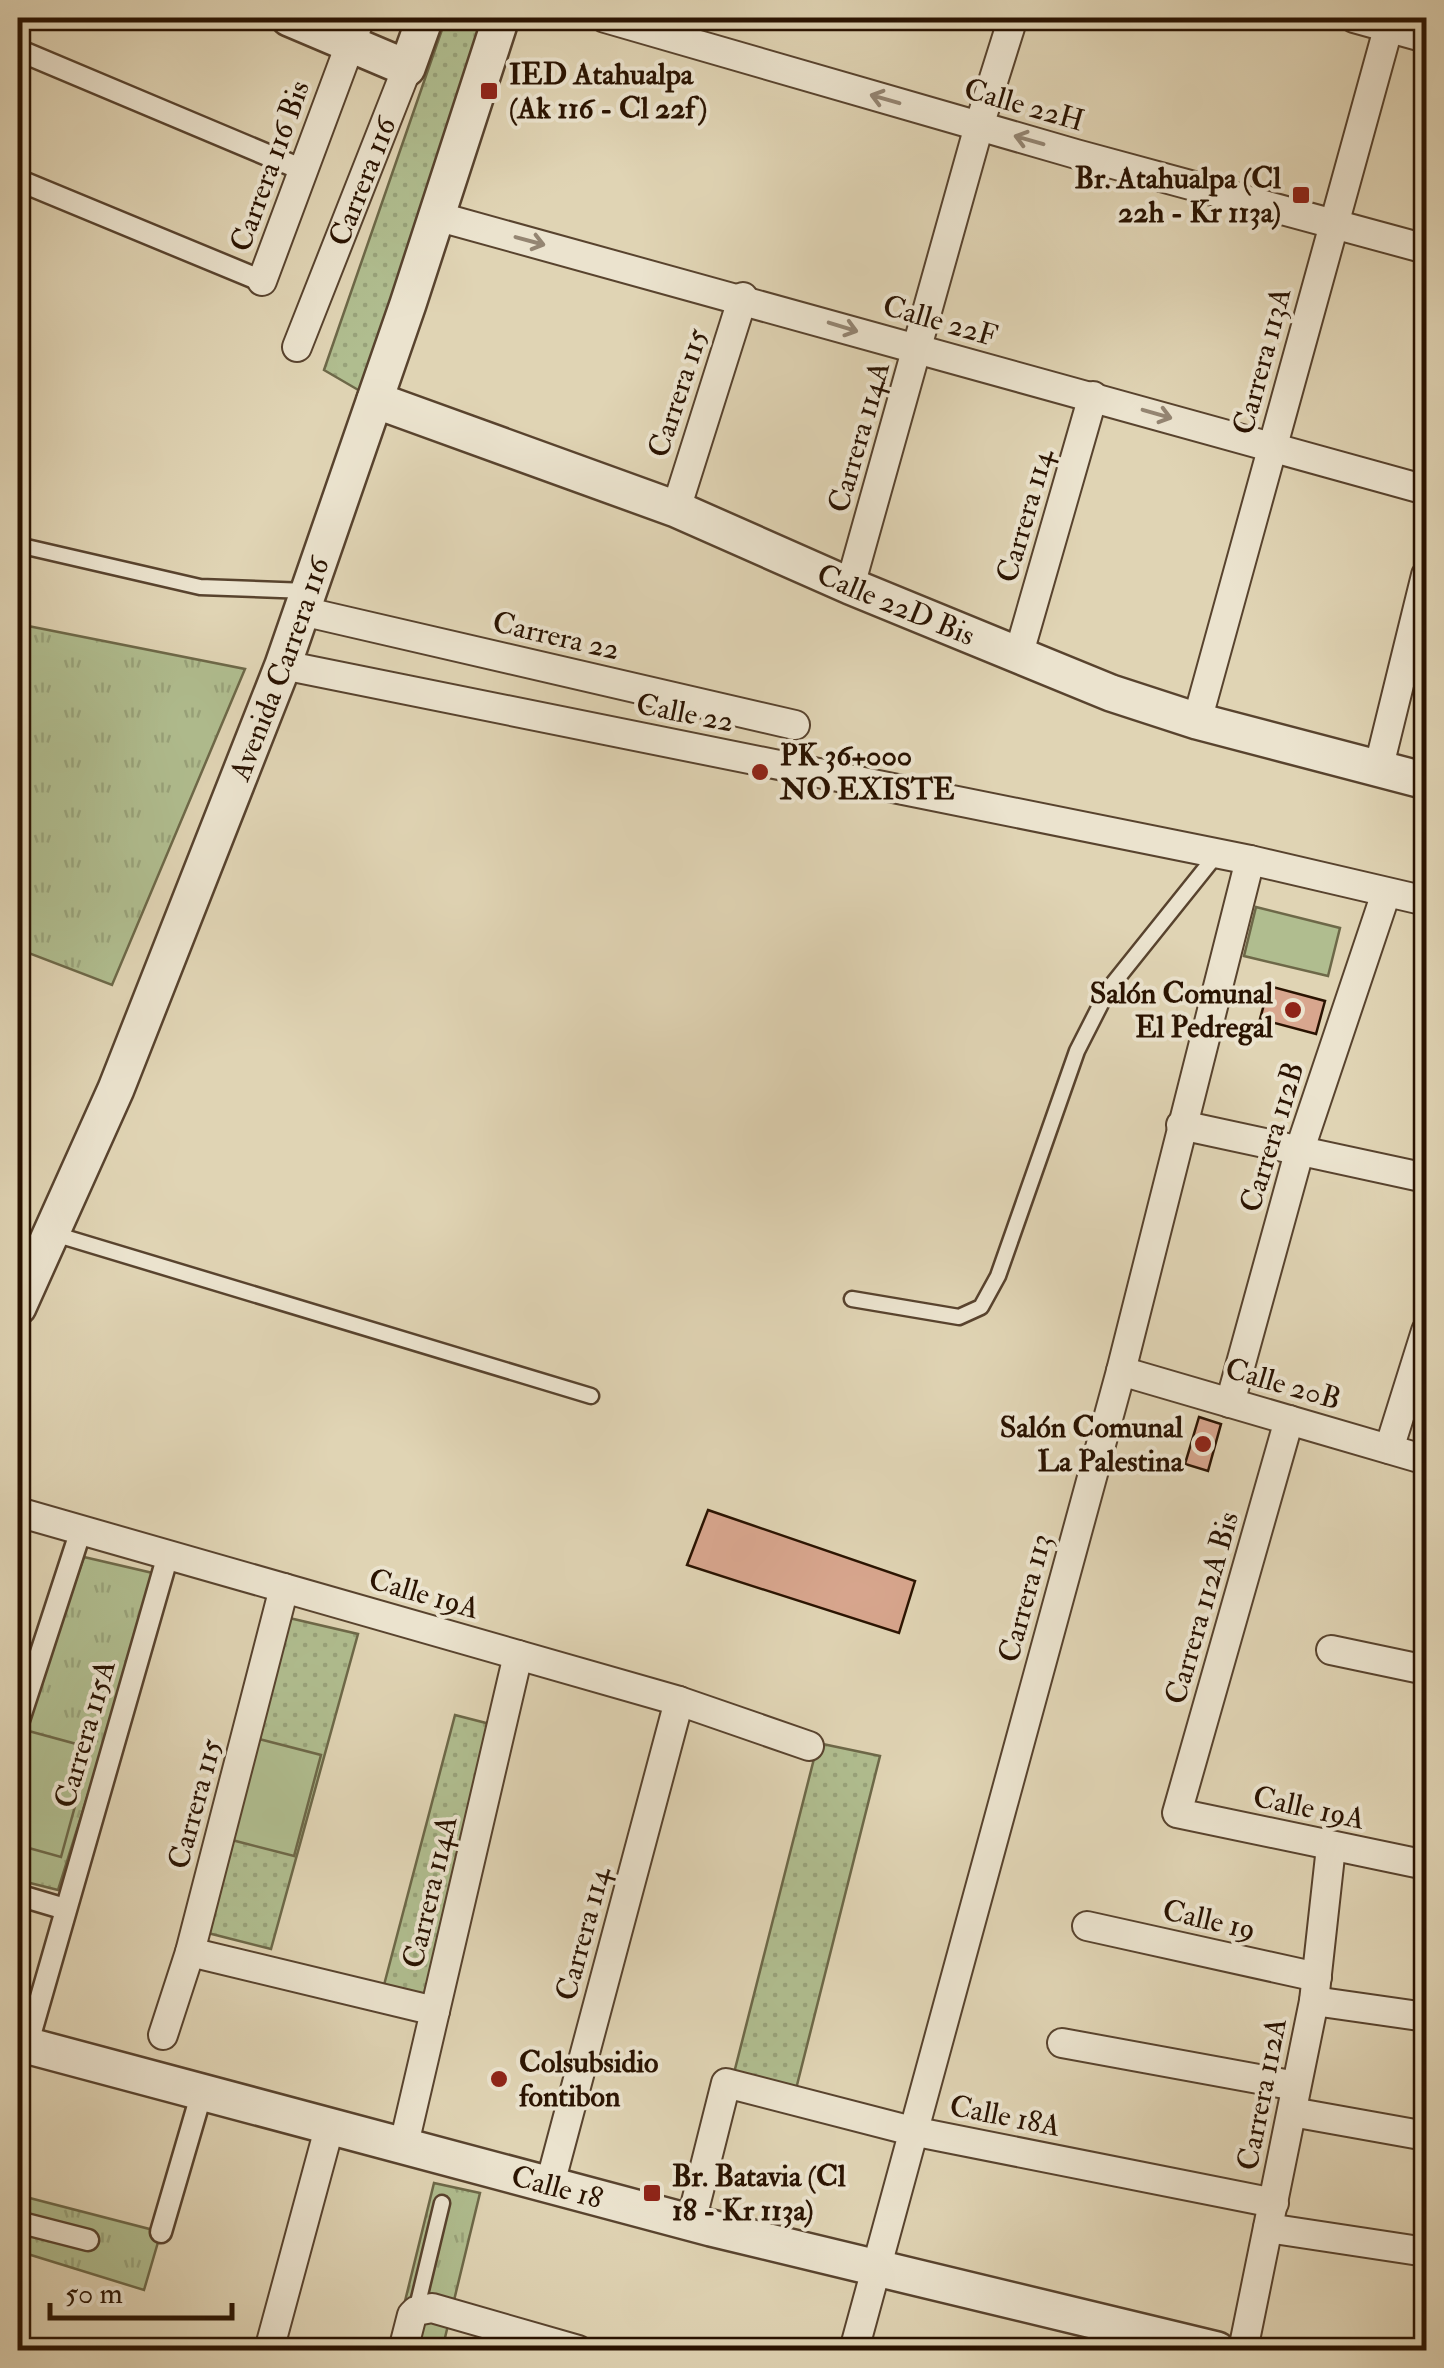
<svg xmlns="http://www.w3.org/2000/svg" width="1444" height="2368" font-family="'IM FELL Double Pica',serif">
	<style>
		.grass { fill: url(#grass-dots); stroke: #6d6848; stroke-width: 2.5 }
		.park { fill: url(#park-tufts); stroke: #6d6848; stroke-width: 2.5 }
		.pitch { fill: #b0bd8f; stroke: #6d6848; stroke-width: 2.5 }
		.building { fill: #d8a68e; stroke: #2a1301; stroke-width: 2.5 }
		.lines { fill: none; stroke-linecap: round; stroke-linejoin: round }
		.service-casing { stroke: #58432e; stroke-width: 19 }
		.pedestrian-casing { stroke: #58432e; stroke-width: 25 }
		.minor-casing { stroke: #58432e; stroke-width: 32 }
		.tertiary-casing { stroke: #58432e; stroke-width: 40 }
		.service { stroke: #ebe3ce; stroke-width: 14 }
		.pedestrian { stroke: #ebe3ce; stroke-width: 20 }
		.minor { stroke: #ebe3ce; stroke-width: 28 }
		.tertiary { stroke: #ebe3ce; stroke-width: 35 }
		.oneway { stroke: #948572 }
		.poi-dot { fill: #8f2418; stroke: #ebe3ce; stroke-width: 4 }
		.labels { text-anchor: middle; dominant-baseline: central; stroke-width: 8; stroke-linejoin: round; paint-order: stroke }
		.poi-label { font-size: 30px; font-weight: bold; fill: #2a1301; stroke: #ebe3ce; text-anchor: start }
		.street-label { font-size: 30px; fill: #2a1301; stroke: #ebe3ce }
	</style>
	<defs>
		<pattern id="grass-dots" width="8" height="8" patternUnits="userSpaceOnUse" patternTransform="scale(2.5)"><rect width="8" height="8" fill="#b0bd8f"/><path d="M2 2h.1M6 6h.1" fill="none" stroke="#98a27a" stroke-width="1.8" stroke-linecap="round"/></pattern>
		<pattern id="park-tufts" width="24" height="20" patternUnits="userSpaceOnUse" patternTransform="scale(2.5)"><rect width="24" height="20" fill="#b0bd8f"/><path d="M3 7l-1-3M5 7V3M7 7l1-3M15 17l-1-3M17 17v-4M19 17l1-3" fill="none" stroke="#98a27a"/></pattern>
	</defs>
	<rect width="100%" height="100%" fill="#e0d4b4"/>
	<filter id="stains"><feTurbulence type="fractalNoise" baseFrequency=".002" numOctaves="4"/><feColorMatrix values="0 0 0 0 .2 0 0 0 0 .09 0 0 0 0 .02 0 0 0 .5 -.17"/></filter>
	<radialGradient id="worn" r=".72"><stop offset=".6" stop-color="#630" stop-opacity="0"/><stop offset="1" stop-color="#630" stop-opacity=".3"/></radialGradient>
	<g class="grass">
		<polygon points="446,18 485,18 360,391 324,370"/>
		<polygon points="285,1617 358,1634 271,1949 204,1932"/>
		<polygon points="455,1715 490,1724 428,1995 384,1985"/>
		<polygon points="818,1743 880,1756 794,2097 733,2077"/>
	</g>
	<g class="park">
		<polygon points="18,624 245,669 112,985 18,949"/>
		<polygon points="84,1557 157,1574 58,1890 18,1880 18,1743"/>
		<polygon points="434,2183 480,2193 442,2350 393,2350"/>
		<polygon points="18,2195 161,2232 144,2290 18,2251"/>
	</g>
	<g class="pitch">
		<polygon points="1256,907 1340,928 1328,976 1244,956"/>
		<polygon points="25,1730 91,1748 61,1857 18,1845 18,1756"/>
		<polygon points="259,1739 321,1755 294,1856 232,1840"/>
	</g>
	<g class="building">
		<polygon points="1269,986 1325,1001 1316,1034 1260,1019"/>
		<polygon points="1199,1417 1221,1424 1208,1471 1185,1464"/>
		<polygon points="708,1510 915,1581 899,1633 687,1565"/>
	</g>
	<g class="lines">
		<defs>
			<g id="service">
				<polyline points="18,545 200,587 307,591"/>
				<polyline points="51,1233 591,1396"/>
				<polyline points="852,1299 959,1317 981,1307 998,1276 1077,1051 1108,990 1217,854"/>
				<polyline points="416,2311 442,2203"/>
			</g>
			<g id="pedestrian">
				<polyline points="18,50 303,170"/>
				<polyline points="18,180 262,281"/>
				<polyline points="18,1723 81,1530"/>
				<polyline points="18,1895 65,1909"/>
				<polyline points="27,2046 168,1555"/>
				<polyline points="18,2222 88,2240"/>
				<polyline points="161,2232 202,2092"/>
			</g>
			<g id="minor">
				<polyline points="605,18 1076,154 1426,249"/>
				<polyline points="1354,18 1426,38"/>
				<path d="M436,216C767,305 1097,397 1426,490"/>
				<polyline points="262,281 360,18"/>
				<path id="s1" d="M297,347L407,68"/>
				<polyline points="676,509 743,297"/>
				<polyline points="850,586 979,126 1013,18"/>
				<polyline points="302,611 795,725"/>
				<polyline points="1019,653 1093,396"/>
				<polyline points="283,665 1250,860 1426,901"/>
				<polyline points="1197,721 1391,18"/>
				<polyline points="1379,766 1426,575"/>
				<polyline points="1181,1125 1426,1178"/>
				<polyline points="1121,1371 1426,1460"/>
				<polyline points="1230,1403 1300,1149 1386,893"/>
				<polyline points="1289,1420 1177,1813 1426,1865"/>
				<polyline points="1389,1449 1426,1331"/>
				<polyline points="18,1512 679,1701 809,1746"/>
				<polyline points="1331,1650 1426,1670"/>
				<polyline points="1087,1926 1317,1977"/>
				<polyline points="190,1952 435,2011"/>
				<polyline points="1314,2001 1426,2017"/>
				<polyline points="163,2035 190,1952 284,1588"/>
				<polyline points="1062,2043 1296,2086"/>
				<polyline points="1292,2112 1426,2136"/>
				<polyline points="404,2144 518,1655"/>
				<polyline points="550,2184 679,1701"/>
				<polyline points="691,2222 726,2083 912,2131 1274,2203"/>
				<polyline points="1268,2228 1426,2252"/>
				<polyline points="269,2350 330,2125"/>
				<polyline points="403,2350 412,2315 416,2311 432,2308 578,2350"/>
				<polyline points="854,2350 1121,1371 1250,860"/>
				<polyline points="1243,2350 1314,2001 1331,1847"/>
			</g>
			<g id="tertiary">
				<polyline points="289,18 407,68 425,18"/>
				<path id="s2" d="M375,400L676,509L850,586L1111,693L1197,721L1426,781"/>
				<path id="s3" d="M18,1307L116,1089L283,665L408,304L501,18"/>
				<path id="s4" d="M18,2043L711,2228L1217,2350"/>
			</g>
		</defs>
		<use href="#service" class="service-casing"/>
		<use href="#pedestrian" class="pedestrian-casing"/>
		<use href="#minor" class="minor-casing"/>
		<use href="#tertiary" class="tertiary-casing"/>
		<use href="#service" class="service"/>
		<use href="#pedestrian" class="pedestrian"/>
		<use href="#minor" class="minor"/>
		<use href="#tertiary" class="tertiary"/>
	</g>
	<defs><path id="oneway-shaft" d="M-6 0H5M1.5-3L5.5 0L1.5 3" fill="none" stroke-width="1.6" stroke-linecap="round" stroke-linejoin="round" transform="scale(2.5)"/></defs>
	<g class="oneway">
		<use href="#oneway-shaft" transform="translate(885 99) rotate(-164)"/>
		<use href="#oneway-shaft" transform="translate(1029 140) rotate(-164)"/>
		<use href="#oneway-shaft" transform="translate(530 241) rotate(15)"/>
		<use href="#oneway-shaft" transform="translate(843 327) rotate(17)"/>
		<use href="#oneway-shaft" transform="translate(1157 414) rotate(16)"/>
	</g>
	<g class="poi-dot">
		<rect x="479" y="81" width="20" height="20" rx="5"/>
		<rect x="1291" y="185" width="20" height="20" rx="5"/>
		<circle cx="760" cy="772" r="10"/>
		<circle cx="1293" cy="1010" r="10"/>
		<circle cx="1203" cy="1444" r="10"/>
		<circle cx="499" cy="2079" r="10"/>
		<rect x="642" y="2183" width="20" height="20" rx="5"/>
	</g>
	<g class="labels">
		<g class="poi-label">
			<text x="509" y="74">IED Atahualpa<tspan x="509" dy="34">(Ak 116 - Cl 22f)</tspan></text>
			<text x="1281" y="178" text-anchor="end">Br. Atahualpa (Cl<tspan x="1281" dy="34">22h - Kr 113a)</tspan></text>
			<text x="780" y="755">PK 36+000<tspan x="780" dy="34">NO EXISTE</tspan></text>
			<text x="1273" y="993" text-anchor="end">Salón Comunal<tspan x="1273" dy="34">El Pedregal</tspan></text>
			<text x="1183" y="1427" text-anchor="end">Salón Comunal<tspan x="1183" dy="34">La Palestina</tspan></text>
			<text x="519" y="2062">Colsubsidio<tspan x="519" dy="34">fontibon</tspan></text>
			<text x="672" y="2176">Br. Batavia (Cl<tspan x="672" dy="34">18 - Kr 113a)</tspan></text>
		</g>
		<g class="street-label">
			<text transform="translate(1024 105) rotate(16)">Calle 22H</text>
			<text transform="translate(270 166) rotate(-70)">Carrera 116 Bis</text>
			<text stroke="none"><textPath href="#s1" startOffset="178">Carrera 116</textPath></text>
			<text transform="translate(940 321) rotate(16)">Calle 22F</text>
			<text transform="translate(1262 361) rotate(-75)">Carrera 113A</text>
			<text transform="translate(678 393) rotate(-72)">Carrera 115</text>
			<text transform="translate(859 437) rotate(-74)">Carrera 114A</text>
			<text transform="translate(1025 516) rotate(-74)">Carrera 114</text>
			<text stroke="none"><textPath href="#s2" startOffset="560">Calle 22D Bis</textPath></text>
			<text transform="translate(556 636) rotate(13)">Carrera 22</text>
			<text stroke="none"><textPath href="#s3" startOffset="690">Avenida Carrera 116</textPath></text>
			<text transform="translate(685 713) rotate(11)">Calle 22</text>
			<text transform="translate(1272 1137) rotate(-73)">Carrera 112B</text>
			<text transform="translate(1283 1384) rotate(16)">Calle 20B</text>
			<text transform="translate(424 1594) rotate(16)">Calle 19A</text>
			<text transform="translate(1025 1598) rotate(-75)">Carrera 113</text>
			<text transform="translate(1202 1608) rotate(-74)">Carrera 112A Bis</text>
			<text transform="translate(85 1734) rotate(-74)">Carrera 115A</text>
			<text transform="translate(195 1804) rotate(-75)">Carrera 115</text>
			<text transform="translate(1309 1808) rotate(12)">Calle 19A</text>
			<text transform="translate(430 1892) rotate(-77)">Carrera 114A</text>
			<text transform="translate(1209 1920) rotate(13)">Calle 19</text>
			<text transform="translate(583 1934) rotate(-75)">Carrera 114</text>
			<text transform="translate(1262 2094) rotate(-79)">Carrera 112A</text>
			<text transform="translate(1005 2116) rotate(11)">Calle 18A</text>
			<text stroke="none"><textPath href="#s4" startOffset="558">Calle 18</textPath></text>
		</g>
	</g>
	<rect width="1444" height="2368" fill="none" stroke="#e0d4b4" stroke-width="60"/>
	<rect x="20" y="20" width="1404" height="2328" fill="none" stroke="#2a1301" stroke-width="5"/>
	<rect x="30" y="30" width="1384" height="2308" fill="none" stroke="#2a1301" stroke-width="2.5"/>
	<path d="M50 2303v15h182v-15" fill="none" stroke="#2a1301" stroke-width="5"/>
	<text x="65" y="2303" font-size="30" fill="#2a1301" stroke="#ebe3ce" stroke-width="8" paint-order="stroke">50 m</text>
	<rect width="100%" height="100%" filter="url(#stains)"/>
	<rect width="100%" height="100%" fill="url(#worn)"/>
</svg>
